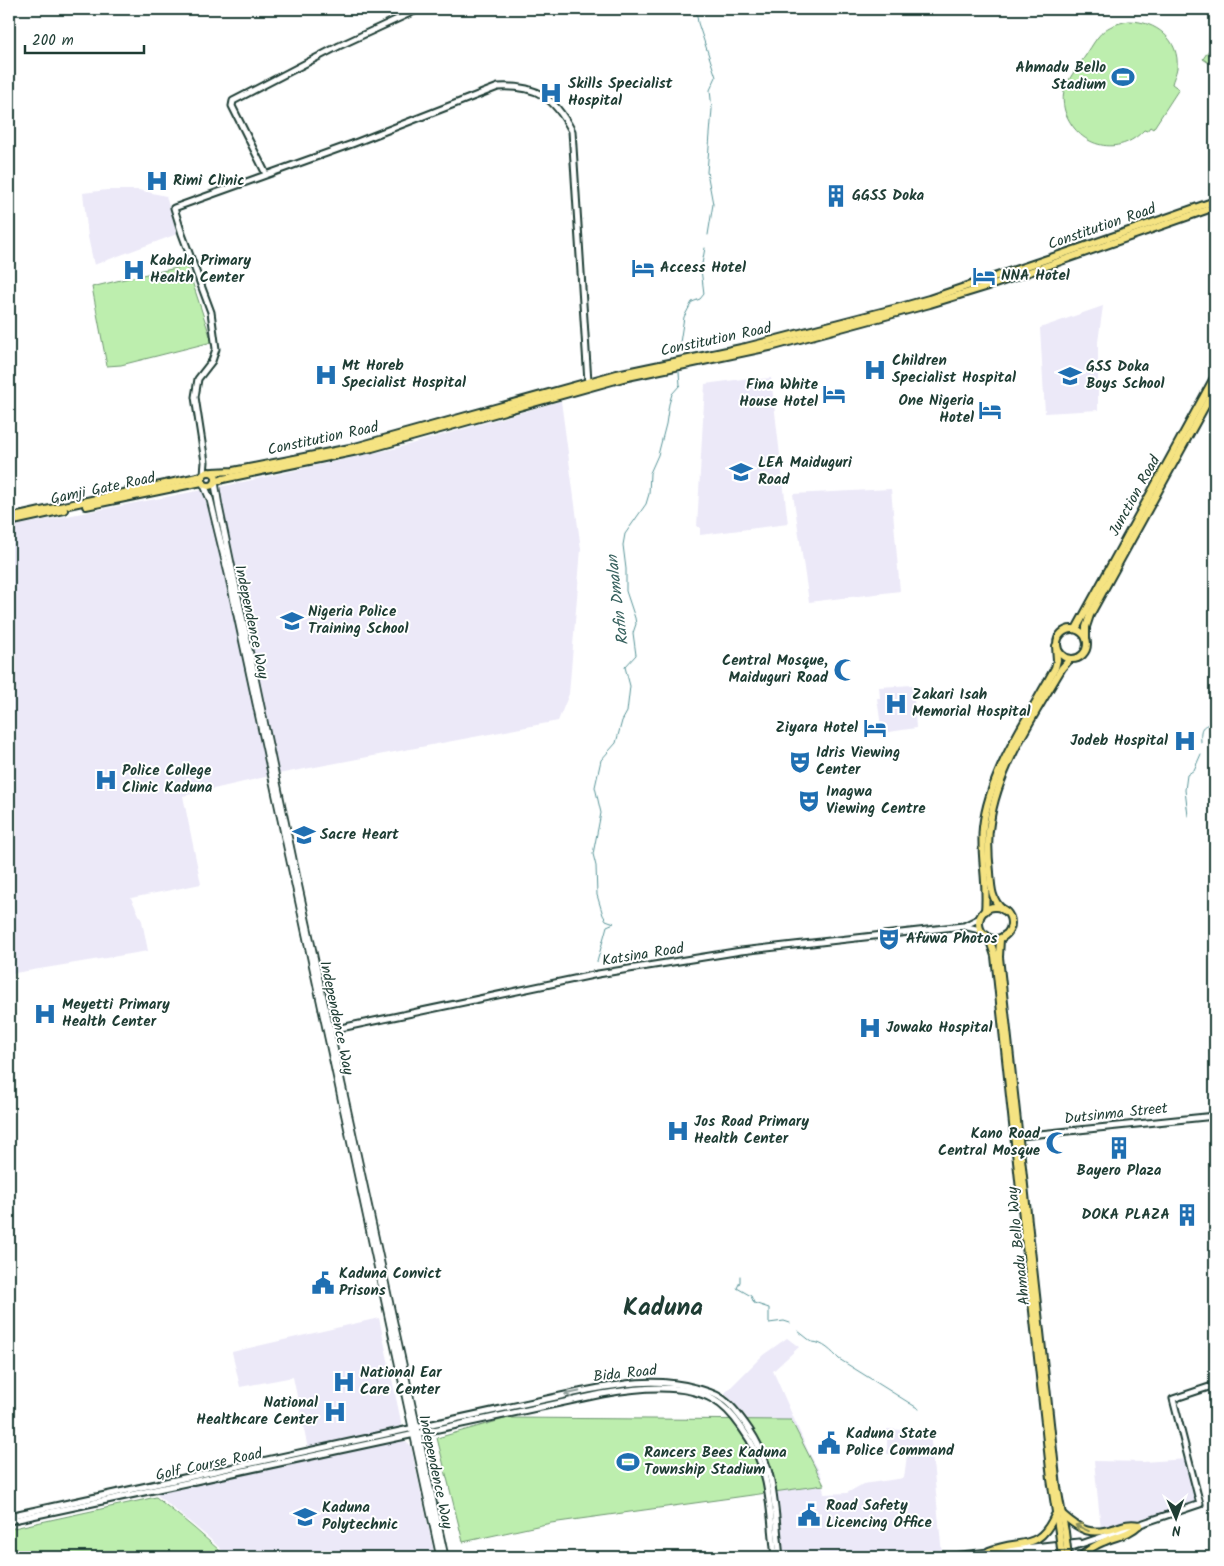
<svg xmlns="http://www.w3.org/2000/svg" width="1224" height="1566" font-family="Kalam,sans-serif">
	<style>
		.built { fill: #ece9f8 }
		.green { fill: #bdeeae; stroke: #6e9671 }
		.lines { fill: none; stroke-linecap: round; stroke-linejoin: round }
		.stream { stroke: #589498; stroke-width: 1 }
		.tertiary-casing { stroke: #1f3d34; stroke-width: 9 }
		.secondary-casing { stroke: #1f3d34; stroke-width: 9 }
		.primary-casing { stroke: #1f3d34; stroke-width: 10 }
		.tertiary { stroke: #fff; stroke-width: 5 }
		.secondary { stroke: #fff; stroke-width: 5.5 }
		.primary { stroke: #f5e382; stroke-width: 6 }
		.primary-bridge-casing { stroke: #1f3d34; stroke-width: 10; stroke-linecap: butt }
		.primary-bridge { stroke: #f5e382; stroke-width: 6 }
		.oneway { stroke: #8f9e9a }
		.oneway2 { stroke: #8a905b }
		.labels { text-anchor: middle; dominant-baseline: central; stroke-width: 4; stroke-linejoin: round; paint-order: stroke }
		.poi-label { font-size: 15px; font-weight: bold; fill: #1f3d34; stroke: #fff; text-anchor: start }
		.street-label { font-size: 15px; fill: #1f3d34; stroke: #fff }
		.water-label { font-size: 16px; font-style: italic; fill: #37615e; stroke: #fff }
		.town-label { font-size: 25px; font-weight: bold; fill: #1f3d34; stroke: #fff }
	</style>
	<rect width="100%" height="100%" fill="#fff"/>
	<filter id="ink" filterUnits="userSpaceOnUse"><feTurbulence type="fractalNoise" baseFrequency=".02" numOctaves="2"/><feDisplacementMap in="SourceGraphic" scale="10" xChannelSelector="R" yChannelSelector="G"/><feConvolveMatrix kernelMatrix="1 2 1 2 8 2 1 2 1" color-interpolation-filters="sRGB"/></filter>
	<g filter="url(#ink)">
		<g class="built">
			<polygon points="107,190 138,190 166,196 177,234 94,265 88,237 83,193"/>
			<polygon points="1103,306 1098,342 1098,410 1045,413 1040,328"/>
			<polygon points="750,378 751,380 771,378 788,524 700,535 700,527 697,527 705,384"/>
			<polygon points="561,401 581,549 569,694 558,721 278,774 183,796 201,884 131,898 142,921 148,951 9,974 9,527 229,485 397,448"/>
			<polygon points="891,489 900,591 809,602 793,494"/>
			<polygon points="913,685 916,728 882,733 877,698 880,698 879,687"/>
			<polygon points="379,1318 402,1426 308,1449 293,1377 240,1387 232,1352"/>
			<polygon points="787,1338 799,1347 773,1371 809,1453 821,1474 824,1494 847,1493 863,1484 904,1478 907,1455 887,1454 887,1429 930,1432 942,1554 904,1557 784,1557 774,1477 766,1450 746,1416 725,1393 763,1355"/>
			<polygon points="403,1440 411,1446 435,1557 229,1557 210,1539 156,1494"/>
			<polygon points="1187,1459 1197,1504 1101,1529 1094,1461 1143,1462"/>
		</g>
		<g class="green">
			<path d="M1129,21C1156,21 1180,40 1177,68C1176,74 1173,79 1172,84L1179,89L1153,129L1150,127L1147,131L1144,130C1119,157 1080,148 1066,114C1063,107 1062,95 1065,88C1070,76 1079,65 1086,55C1100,33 1103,26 1129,21Z"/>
			<polygon points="1215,41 1215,67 1203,59"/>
			<polygon points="187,266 212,342 121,365 107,366 92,287 137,276"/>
			<polygon points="508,1418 791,1420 824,1485 551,1523 463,1542 437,1438"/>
			<polygon points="156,1497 194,1528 227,1557 9,1557 9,1529"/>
		</g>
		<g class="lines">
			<g class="stream">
				<polyline points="696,9 698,23 716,77 710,90 712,109 707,172 713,204 708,235"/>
				<polyline points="679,349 684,317 692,302 700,299 704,294 701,269 705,248"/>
				<path d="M1201,742C1199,720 1207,730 1215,718"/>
				<polyline points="1188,816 1185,790 1187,775 1194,770 1201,754"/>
				<polyline points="597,962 607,926 614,923 606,920 603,915 597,895 596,866 593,854 601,813 595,787 601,760 616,743 622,721 627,712 630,686 625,667 636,655 633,633 636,624 635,618 626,591 626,569 623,545 625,534 646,504 649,494 650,473 658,455 666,424 669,404 672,394 680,385 679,372"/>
				<polyline points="740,1276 740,1282 737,1288 751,1296 754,1303 769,1308 769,1323 784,1321 790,1323"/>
				<path d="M798,1331L812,1342C823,1342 832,1352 839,1359L919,1409"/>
			</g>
			<defs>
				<g id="tertiary">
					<polyline points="266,174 232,106 233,101 339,46 419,9"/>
					<path d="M204,474L205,462L195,397L198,379L212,361L216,349L211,312L182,234L174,208L352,144L498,87C537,85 554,97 572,131L588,382"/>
					<polyline points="966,925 980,918"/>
					<polyline points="331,1030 598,974 741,951 963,926 980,930"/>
					<polyline points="1020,1136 1215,1116"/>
					<path d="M9,1516L579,1392C620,1384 655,1377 696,1388C705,1391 716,1393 724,1400C734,1407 742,1419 749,1429C759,1444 767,1463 771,1481C776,1506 777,1532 780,1557"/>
					<path d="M9,1521L602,1394C636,1388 684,1382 714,1400C725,1406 734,1417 741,1427C753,1443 762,1462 766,1482C771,1506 772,1532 775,1557"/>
					<polyline points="943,1557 1079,1542"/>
					<polyline points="983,1557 1072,1547 1200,1504 1173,1399 1215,1385"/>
				</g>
				<g id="secondary">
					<polyline points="215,483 219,507 299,888 445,1557"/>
					<polyline points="204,485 210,499 228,573 440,1557"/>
				</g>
				<g id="primary">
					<circle cx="209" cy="479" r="7"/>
					<polyline points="213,472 233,471 355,447 617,374 746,347 897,308 929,299 1071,251 1215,201"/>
					<polyline points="216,482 223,479 372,448 623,378 774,346 930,304 992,285 1215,207"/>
					<polyline points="86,506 202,482"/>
					<polyline points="9,518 202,476"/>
					<polyline points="9,522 64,510"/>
					<circle cx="1072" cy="644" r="15"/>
					<polyline points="1076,629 1215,376"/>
					<polyline points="1086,638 1086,627 1090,615 1215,388"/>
					<circle cx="995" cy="923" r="16"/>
					<path d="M1003,910C991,900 991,887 990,872C988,855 987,839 990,823C997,769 1035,714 1062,668L1070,659"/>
					<path d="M985,911C988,882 980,855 983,827C989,773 1029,716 1055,668L1057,660L1056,646"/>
					<polyline points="986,935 991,944 995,956 1051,1479 1059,1532"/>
					<polyline points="1005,935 1000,939 999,957 1057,1487 1065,1532"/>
					<path d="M1062,1514C1081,1531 1091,1536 1116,1528C1124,1525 1130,1523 1139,1525"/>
					<path d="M989,1551C1021,1538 1038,1553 1055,1515"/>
					<polyline points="990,1556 996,1557"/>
					<polyline points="1021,1557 1043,1557"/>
					<path d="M1080,1557C1087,1551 1094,1545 1103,1542C1116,1536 1129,1535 1139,1525"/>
				</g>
			</defs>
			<use href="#tertiary" class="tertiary-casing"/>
			<use href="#secondary" class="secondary-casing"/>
			<use href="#primary" class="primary-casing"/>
			<use href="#tertiary" class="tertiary"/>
			<use href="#secondary" class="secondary"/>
			<use href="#primary" class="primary"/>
			<defs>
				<g id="primary-bridge">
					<polyline points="1059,1532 1062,1557"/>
					<polyline points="1065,1532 1068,1556"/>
				</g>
			</defs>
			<use href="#primary-bridge" class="primary-bridge-casing"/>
			<use href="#primary-bridge" class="primary-bridge"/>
		</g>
		<defs><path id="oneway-shaft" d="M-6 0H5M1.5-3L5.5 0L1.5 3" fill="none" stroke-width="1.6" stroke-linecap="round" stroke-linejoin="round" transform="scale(1.25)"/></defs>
		<use class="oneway" href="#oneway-shaft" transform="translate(572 1393) rotate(168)"/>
		<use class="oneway2" href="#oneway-shaft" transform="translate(1082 1528) rotate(-156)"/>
	</g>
	<defs>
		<symbol id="stadium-bare" viewBox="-9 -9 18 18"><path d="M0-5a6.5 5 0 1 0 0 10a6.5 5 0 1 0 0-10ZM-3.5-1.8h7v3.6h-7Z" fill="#1f6fb2" stroke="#fff" stroke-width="2.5" paint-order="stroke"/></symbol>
		<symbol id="hospital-bare" viewBox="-9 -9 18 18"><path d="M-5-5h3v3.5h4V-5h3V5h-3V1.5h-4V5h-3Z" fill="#1f6fb2" stroke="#fff" stroke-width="2.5" paint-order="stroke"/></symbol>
		<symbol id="building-bare" viewBox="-9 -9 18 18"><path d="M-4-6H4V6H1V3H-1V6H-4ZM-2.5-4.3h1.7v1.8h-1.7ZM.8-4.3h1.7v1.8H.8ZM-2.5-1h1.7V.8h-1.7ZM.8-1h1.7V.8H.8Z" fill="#1f6fb2" stroke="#fff" stroke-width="2.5" paint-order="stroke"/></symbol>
		<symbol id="hotel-bare" viewBox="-9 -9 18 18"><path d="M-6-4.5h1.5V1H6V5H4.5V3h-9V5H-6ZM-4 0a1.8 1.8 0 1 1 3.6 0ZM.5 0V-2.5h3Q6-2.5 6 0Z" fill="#1f6fb2" stroke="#fff" stroke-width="2.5" paint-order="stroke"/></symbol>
		<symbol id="school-bare" viewBox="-9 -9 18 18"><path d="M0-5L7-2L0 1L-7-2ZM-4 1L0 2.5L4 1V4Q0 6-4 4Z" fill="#1f6fb2" stroke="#fff" stroke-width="2.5" paint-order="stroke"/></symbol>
		<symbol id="university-bare" viewBox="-9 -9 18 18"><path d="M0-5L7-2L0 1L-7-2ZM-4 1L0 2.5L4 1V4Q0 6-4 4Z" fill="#1f6fb2" stroke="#fff" stroke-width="2.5" paint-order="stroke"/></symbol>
		<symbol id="mosque-bare" viewBox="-9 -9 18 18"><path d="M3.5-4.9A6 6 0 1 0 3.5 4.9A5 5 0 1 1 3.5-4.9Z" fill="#1f6fb2" stroke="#fff" stroke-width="2.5" paint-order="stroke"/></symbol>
		<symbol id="theatre-bare" viewBox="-9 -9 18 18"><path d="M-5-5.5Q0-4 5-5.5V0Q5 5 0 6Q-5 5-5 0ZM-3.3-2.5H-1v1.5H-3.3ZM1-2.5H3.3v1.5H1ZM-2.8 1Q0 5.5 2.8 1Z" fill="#1f6fb2" stroke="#fff" stroke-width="2.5" paint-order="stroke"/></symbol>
		<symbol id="civic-bare" viewBox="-9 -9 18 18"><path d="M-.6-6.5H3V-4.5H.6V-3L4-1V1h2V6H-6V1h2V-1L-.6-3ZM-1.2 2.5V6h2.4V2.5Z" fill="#1f6fb2" stroke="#fff" stroke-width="2.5" paint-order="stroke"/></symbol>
	</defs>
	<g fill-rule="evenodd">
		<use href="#stadium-bare" x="1107" y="61" width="32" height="32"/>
		<use href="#hospital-bare" x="535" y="77" width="32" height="32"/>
		<use href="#hospital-bare" x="141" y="165" width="32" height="32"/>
		<use href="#building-bare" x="820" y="180" width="32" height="32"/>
		<use href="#hotel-bare" x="627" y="252" width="32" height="32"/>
		<use href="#hospital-bare" x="118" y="254" width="32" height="32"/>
		<use href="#hotel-bare" x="968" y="260" width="32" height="32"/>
		<use href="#hospital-bare" x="859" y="354" width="32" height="32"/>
		<use href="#hospital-bare" x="310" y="359" width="32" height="32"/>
		<use href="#school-bare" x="1054" y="360" width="32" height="32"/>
		<use href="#hotel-bare" x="818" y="378" width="32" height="32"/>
		<use href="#hotel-bare" x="974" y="394" width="32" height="32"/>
		<use href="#school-bare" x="725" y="456" width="32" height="32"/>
		<use href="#university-bare" x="276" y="605" width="32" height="32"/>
		<use href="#mosque-bare" x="829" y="654" width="32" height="32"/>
		<use href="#hospital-bare" x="880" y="688" width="32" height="32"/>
		<use href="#hotel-bare" x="859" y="712" width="32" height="32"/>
		<use href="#hospital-bare" x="1169" y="725" width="32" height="32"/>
		<use href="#theatre-bare" x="784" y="746" width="32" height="32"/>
		<use href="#hospital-bare" x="90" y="764" width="32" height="32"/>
		<use href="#theatre-bare" x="793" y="785" width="32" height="32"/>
		<use href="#school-bare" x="288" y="819" width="32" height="32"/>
		<use href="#theatre-bare" x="873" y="923" width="32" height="32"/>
		<use href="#hospital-bare" x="29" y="998" width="32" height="32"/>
		<use href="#hospital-bare" x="854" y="1012" width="32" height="32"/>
		<use href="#hospital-bare" x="662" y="1115" width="32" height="32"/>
		<use href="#mosque-bare" x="1041" y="1127" width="32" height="32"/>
		<use href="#building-bare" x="1103" y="1132" width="32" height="32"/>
		<use href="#building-bare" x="1171" y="1199" width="32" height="32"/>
		<use href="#civic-bare" x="307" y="1267" width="32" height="32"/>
		<use href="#hospital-bare" x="328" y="1366" width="32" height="32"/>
		<use href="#hospital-bare" x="319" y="1396" width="32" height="32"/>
		<use href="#civic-bare" x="813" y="1427" width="32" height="32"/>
		<use href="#stadium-bare" x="612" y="1446" width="32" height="32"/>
		<use href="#civic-bare" x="793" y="1499" width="32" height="32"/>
		<use href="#university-bare" x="289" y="1501" width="32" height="32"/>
	</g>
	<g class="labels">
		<g class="poi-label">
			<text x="1106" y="68" text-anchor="end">Ahmadu Bello<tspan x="1106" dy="17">Stadium</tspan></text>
			<text x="568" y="84">Skills Specialist<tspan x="568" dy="17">Hospital</tspan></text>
			<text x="173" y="181">Rimi Clinic</text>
			<text x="852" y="196">GGSS Doka</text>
			<text x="150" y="261">Kabala Primary<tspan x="150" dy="17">Health Center</tspan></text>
			<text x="660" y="268">Access Hotel</text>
			<text x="1001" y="276">NNA Hotel</text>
			<text x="892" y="361">Children<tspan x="892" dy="17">Specialist Hospital</tspan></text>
			<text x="342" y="366">Mt Horeb<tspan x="342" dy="17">Specialist Hospital</tspan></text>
			<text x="1086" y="367">GSS Doka<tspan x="1086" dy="17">Boys School</tspan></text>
			<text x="818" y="385" text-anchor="end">Fina White<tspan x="818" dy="17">House Hotel</tspan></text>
			<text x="974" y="401" text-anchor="end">One Nigeria<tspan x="974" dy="17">Hotel</tspan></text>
			<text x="758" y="463">LEA Maiduguri<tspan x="758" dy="17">Road</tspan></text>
			<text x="308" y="612">Nigeria Police<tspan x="308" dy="17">Training School</tspan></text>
			<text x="828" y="661" text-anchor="end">Central Mosque,<tspan x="828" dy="17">Maiduguri Road</tspan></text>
			<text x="912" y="695">Zakari Isah<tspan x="912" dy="17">Memorial Hospital</tspan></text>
			<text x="858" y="728" text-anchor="end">Ziyara Hotel</text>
			<text x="1168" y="741" text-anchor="end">Jodeb Hospital</text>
			<text x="816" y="753">Idris Viewing<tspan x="816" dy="17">Center</tspan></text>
			<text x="122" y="771">Police College<tspan x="122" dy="17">Clinic Kaduna</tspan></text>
			<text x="826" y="792">Inagwa<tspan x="826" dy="17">Viewing Centre</tspan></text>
			<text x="320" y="835">Sacre Heart</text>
			<text x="906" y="939">Afuwa Photos</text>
			<text x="62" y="1005">Meyetti Primary<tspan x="62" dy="17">Health Center</tspan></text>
			<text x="886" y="1028">Jowako Hospital</text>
			<text x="694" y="1122">Jos Road Primary<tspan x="694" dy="17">Health Center</tspan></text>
			<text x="1040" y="1134" text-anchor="end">Kano Road<tspan x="1040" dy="17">Central Mosque</tspan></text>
			<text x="1119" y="1171" text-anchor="middle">Bayero Plaza</text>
			<text x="1170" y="1215" text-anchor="end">DOKA PLAZA</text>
			<text x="339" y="1274">Kaduna Convict<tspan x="339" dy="17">Prisons</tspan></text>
			<text x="360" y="1373">National Ear<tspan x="360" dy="17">Care Center</tspan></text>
			<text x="318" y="1403" text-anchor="end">National<tspan x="318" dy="17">Healthcare Center</tspan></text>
			<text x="846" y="1434">Kaduna State<tspan x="846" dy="17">Police Command</tspan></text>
			<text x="644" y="1453">Rancers Bees Kaduna<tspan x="644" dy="17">Township Stadium</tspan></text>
			<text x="826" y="1506">Road Safety<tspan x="826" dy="17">Licencing Office</tspan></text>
			<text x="322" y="1508">Kaduna<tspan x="322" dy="17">Polytechnic</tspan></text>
		</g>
		<g class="street-label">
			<text transform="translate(1102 227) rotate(-19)">Constitution Road</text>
			<text transform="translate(716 340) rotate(-12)">Constitution Road</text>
			<text transform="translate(323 439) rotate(-12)">Constitution Road</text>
			<text transform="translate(103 489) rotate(-12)">Gamji Gate Road</text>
			<text transform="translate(1135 496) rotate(-61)">Junction Road</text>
			<text transform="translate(251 622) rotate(78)">Independence Way</text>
			<text transform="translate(643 955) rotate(-9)">Katsina Road</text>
			<text transform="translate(336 1018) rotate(78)">Independence Way</text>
			<text transform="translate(1116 1114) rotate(-6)">Dutsinma Street</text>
			<text transform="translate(1019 1246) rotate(-96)">Ahmadu Bello Way</text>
			<text transform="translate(625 1374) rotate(-6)">Bida Road</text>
			<text transform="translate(209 1465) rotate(-12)">Golf Course Road</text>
			<text transform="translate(435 1472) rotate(78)">Independence Way</text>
		</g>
		<g class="water-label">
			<text transform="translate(618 600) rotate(-97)">Rafin Dmalan</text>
		</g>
		<g class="town-label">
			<text x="663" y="1308">Kaduna</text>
		</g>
	</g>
	<rect width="1224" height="1566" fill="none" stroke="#fff" stroke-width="30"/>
	<rect x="15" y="15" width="1194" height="1536" fill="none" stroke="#1f3d34" stroke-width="2" filter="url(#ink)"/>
	<g transform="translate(1176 1518) rotate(178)" stroke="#ffffff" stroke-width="4" paint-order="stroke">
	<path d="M0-4L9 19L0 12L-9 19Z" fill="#1f3d34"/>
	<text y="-8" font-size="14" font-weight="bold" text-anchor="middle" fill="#1f3d34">N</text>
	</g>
	<path d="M25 45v8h119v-8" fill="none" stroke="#1f3d34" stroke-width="2.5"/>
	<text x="32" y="45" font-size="15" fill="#1f3d34" stroke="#ffffff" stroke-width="4" paint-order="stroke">200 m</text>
</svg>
